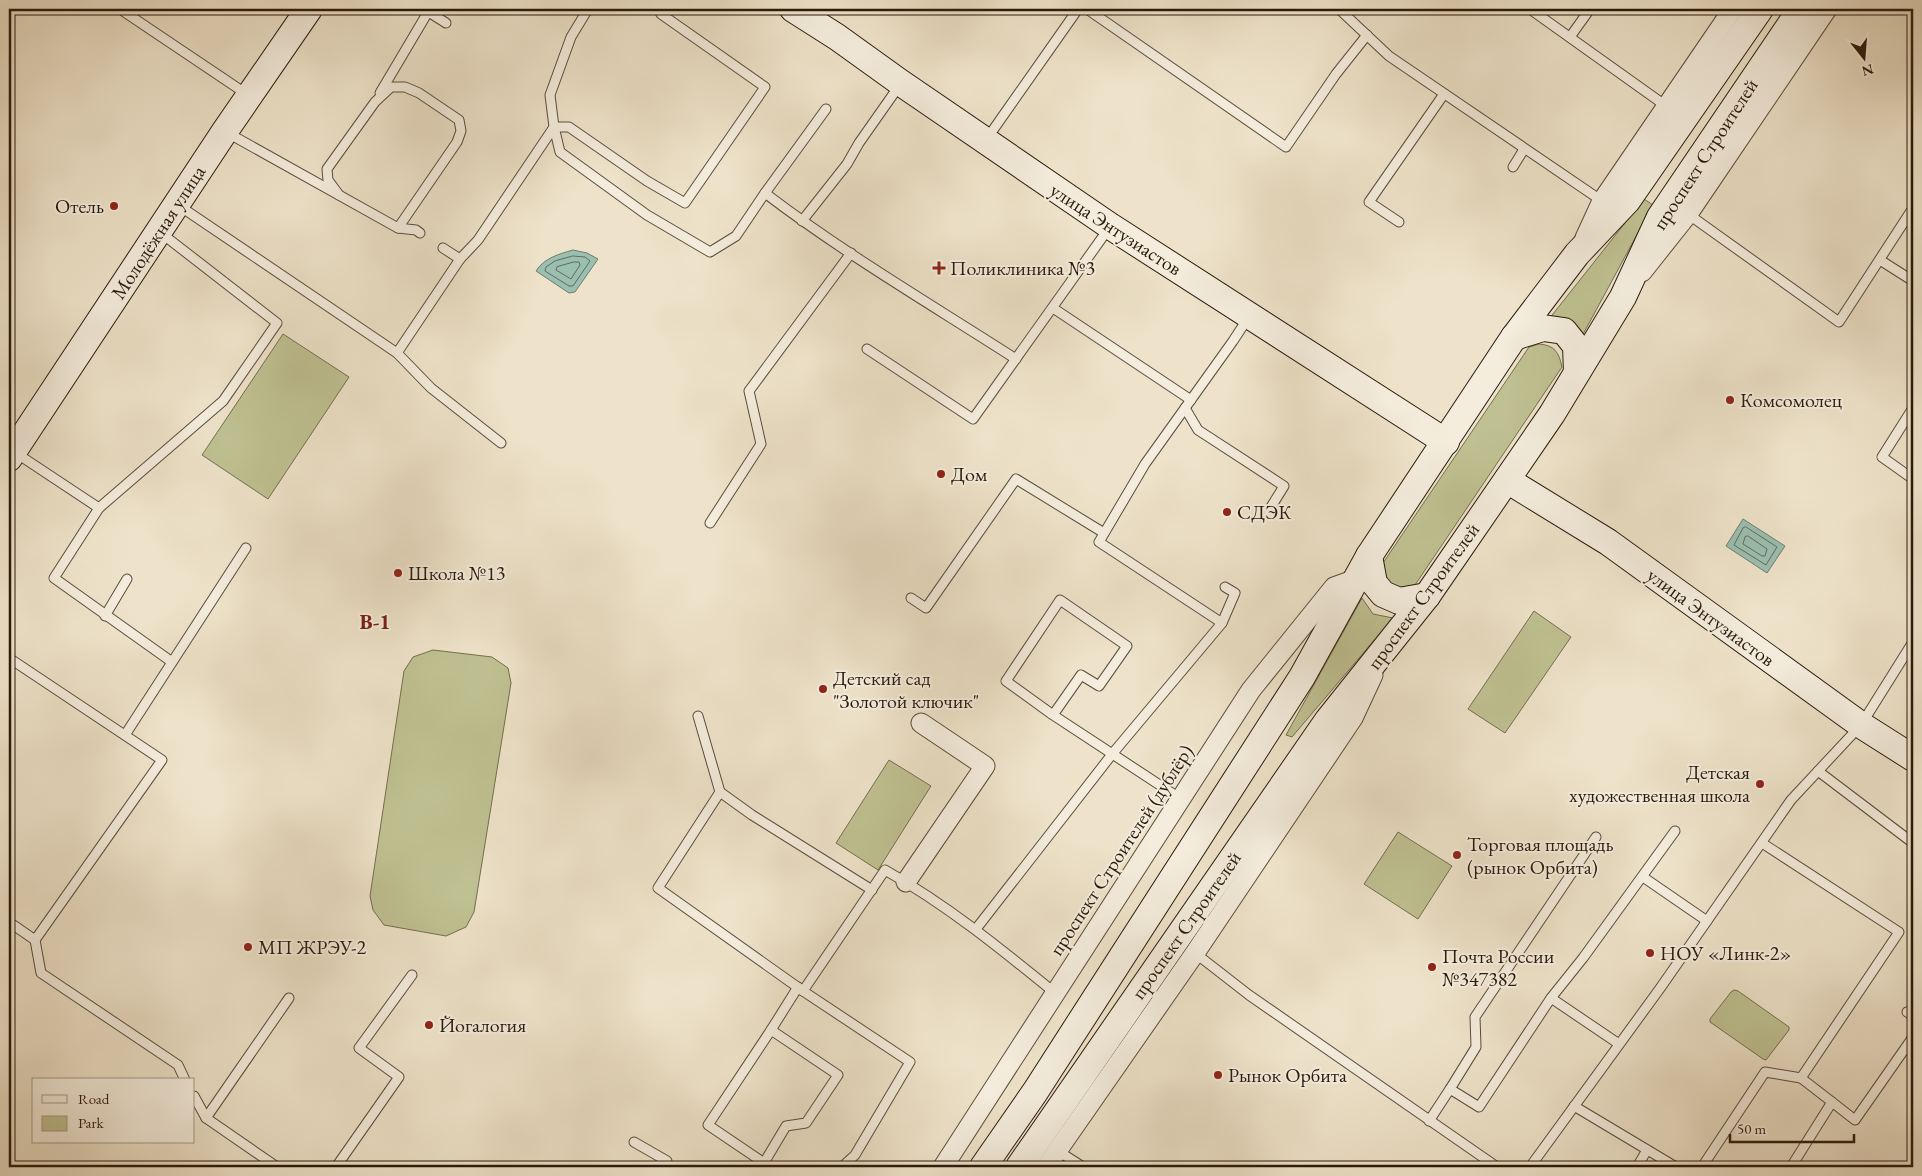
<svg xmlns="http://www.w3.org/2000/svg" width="1922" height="1176" font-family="'EB Garamond',serif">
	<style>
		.green { fill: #bfc192; stroke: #746e4f }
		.water { fill: #9bbfb0; stroke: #6e7d6e }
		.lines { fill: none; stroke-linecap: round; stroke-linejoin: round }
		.shore { stroke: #626c5e; stroke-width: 1 }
		.lane-casing { stroke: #5b4c3c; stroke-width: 11 }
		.street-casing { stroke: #5b4c3c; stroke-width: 21 }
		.secondary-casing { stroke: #2a1a0c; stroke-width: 28 }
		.lane { stroke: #f4eddd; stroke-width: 9 }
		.street { stroke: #f4eddd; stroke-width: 19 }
		.secondary { stroke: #f4eddd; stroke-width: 26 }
		.poi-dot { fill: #8f2418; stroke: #f4eddd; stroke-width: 2 }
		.labels { text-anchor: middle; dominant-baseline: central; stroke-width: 4; stroke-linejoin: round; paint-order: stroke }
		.street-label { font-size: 20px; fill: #2a1a0c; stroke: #f4eddd }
		.poi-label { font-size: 20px; fill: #2a1a0c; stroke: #f4eddd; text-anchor: start }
		.neighbourhood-label { font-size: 21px; font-weight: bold; fill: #7a1f14; stroke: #f4eddd }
	</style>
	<rect width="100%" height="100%" fill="#eee3ca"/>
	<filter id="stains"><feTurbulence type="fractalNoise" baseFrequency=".004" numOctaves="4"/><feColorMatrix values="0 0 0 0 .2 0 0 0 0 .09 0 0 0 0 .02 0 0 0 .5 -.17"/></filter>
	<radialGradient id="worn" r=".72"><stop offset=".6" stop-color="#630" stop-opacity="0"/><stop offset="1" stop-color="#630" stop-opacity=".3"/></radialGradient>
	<g class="green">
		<polygon points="1644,199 1653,205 1581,338 1549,319"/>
		<polygon points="283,334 349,377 268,499 202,455"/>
		<path d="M1539,344C1554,345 1559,352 1562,367L1415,585L1412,589L1389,587L1381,566L1529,347Z"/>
		<polygon points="1362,598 1373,614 1393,618 1292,737 1286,735"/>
		<polygon points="1534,611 1571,637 1505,733 1468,709"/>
		<polygon points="433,650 492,657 508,668 511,683 474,912 466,927 446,936 384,925 373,910 370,896 404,671 413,657"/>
		<polygon points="889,760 931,786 878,870 836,843"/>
		<polygon points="1398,832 1452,866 1418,919 1364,884"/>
		<polygon points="1734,990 1738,991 1789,1027 1789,1030 1766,1060 1763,1059 1710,1022 1710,1019 1731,992"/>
	</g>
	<g class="water">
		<path d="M573,250L587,253L598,259L575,292L569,293L536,271C544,258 559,254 573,250Z"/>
		<polygon points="1743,519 1785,546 1767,573 1726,546"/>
	</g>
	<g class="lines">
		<g class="shore">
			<polygon points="573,256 585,257 590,261 573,286 569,286 545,271 546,267 555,261"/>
			<polygon points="574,262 579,262 580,265 571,279 556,270 557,267"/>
			<polygon points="1746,527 1777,547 1766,565 1734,545 1743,528"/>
			<polygon points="1748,536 1767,549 1765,556 1762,556 1743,544 1745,537"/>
		</g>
		<defs>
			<g id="lane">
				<polyline points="120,9 248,95"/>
				<polyline points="424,9 446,23"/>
				<path d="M658,9L661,14L765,87L685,203L647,181L569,127H554L560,152L647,215L710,252L736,236L765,193C845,254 932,305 1016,359"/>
				<polyline points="1087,9 1286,147 1336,74 1367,35"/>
				<polyline points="1339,9 1389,56 1602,201"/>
				<polyline points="1530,9 1666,106"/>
				<polyline points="1570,37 1590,9"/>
				<polyline points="380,93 428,12"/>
				<polyline points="993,130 1078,9"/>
				<polyline points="226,132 398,228 416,230 420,233"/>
				<polyline points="1513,167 1524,149"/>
				<polyline points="765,193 826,109"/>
				<polyline points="339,195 328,180 327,169 375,102 391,87 405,87 419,93 459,120 461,131 457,142 398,228"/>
				<polyline points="178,205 397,353 431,388 501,443"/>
				<polyline points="1688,214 1839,322 1913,208"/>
				<polyline points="802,221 847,164 859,143 899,86"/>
				<polyline points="1399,222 1369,202 1444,94"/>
				<polyline points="161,233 277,323 223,401 99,508 54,578 172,662"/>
				<polyline points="443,248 460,259"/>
				<polyline points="1880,260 1913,281"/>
				<polyline points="1053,308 1191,400"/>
				<polyline points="867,349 973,419 1109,228"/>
				<polyline points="397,353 460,259 478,240 554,127 550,95 571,37 588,9"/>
				<polyline points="1185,408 1198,430 1284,486 1271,507"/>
				<polyline points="1913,408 1882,457 1913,479"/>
				<polyline points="16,453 99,508"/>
				<polyline points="710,523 761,444 749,391 851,253"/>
				<polyline points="911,598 926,608 1016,479 1104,533"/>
				<polyline points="105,616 127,579"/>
				<polyline points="1222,623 1099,542 1145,464 1233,341 1248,318"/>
				<polyline points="9,658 162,760 35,940 9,922"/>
				<polyline points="1053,715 1081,675 1099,686 1127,646 1060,600 1006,681 1053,715 1181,799"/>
				<polyline points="698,716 720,792"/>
				<polyline points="125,735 246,548"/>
				<polyline points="1818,771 1913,843"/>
				<polyline points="1643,877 1707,921"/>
				<polyline points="976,929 1113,753 1222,623 1235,593 1225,587"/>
				<polyline points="35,940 41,973 178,1065 185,1080"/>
				<polyline points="1195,953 1249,995 1497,1167"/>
				<polyline points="803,991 658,888 720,792 752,815 872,890"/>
				<polyline points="1551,998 1619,1044"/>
				<polyline points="1907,1012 1913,1016"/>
				<polyline points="1450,1089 1476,1047 1475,1017 1596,837"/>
				<polyline points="194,1096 206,1118 277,1167"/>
				<polyline points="1832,1102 1855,1120 1913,1037"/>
				<polyline points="1574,1106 1676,1167"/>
				<polyline points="206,1118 289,998"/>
				<polyline points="1429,1121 1450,1089 1479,1107 1551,998 1583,958 1675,831"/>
				<polyline points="634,1142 667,1161 663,1167"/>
				<polyline points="1058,1151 1083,1167"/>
				<polyline points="764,1163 786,1126 806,1123 838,1075 771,1030"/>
				<polyline points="336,1167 399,1077 359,1048 412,975"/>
				<polyline points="770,1167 708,1125 771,1030 798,987"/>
				<path d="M842,1167L855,1155L910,1062L803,991L885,870C947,905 1001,949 1055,993"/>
				<polyline points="1530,1167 1661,987 1791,800 1861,725 1913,642"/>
				<polyline points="1637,1167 1647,1150"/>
				<polyline points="1702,1167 1765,1072 1801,1078 1899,932 1762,843"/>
				<polyline points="1791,1167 1832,1102 1801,1078"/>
			</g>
			<g id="street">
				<polyline points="1585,238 1602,201 1733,9"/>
				<polyline points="1642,272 1688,214 1827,9"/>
				<polyline points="906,882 985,766 921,723"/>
				<polyline points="943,1167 1251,690 1334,587 1359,578"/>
				<polyline points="1046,1167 1195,953 1353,718 1373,675"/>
			</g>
			<g id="secondary">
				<polyline points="793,9 837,37 901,83 1110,226 1446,442"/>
				<polyline points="1514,337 1543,328 1564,331 1576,346 1577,372"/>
				<polyline points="9,458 225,131 309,9"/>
				<polyline points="1507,480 1608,542 1861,725 1913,758"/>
				<polyline points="1369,556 1374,583 1383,594 1399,601 1427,596"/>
				<polyline points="983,1167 1035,1092 1302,677 1369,556 1514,337 1577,254 1627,201 1760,9"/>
				<polyline points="1019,1167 1328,720 1427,596 1552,414 1623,297 1660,217 1801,9"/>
			</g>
		</defs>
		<use href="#lane" class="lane-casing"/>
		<use href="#street" class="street-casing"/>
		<use href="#secondary" class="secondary-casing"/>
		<use href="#lane" class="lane"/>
		<use href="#street" class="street"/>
		<use href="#secondary" class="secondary"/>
	</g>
	<g class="poi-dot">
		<circle cx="114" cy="206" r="5"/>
		<path d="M936.5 260.5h5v5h5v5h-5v5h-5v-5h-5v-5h5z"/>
		<circle cx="1730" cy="400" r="5"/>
		<circle cx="941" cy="474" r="5"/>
		<circle cx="1227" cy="512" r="5"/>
		<circle cx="398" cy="573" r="5"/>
		<circle cx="823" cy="689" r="5"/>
		<circle cx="1760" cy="784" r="5"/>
		<circle cx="1457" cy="855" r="5"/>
		<circle cx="248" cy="947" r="5"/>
		<circle cx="1650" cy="953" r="5"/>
		<circle cx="1432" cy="967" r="5"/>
		<circle cx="429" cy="1025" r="5"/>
		<circle cx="1218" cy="1075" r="5"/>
	</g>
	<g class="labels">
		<g class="street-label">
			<text transform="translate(1705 154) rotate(-57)">проспект Строителей</text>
			<text transform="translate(1116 229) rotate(33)">улица Энтузиастов</text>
			<text transform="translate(158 232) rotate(-57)">Молодёжная улица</text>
			<text transform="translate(1423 596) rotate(-54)">проспект Строителей</text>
			<text transform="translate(1711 617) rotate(36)">улица Энтузиастов</text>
			<text transform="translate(1121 850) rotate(-57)">проспект Строителей (дублёр)</text>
			<text transform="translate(1186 925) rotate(-55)">проспект Строителей</text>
		</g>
		<g class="poi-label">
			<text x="104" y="206" text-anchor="end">Отель</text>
			<text x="950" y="268">Поликлиника №3</text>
			<text x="1740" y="400">Комсомолец</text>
			<text x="951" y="474">Дом</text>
			<text x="1237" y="512">СДЭК</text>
			<text x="408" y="573">Школа №13</text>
			<text x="833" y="678">Детский сад<tspan x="833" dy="23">"Золотой ключик"</tspan></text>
			<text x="1750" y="772" text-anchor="end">Детская<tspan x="1750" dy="23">художественная школа</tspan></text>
			<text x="1467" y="844">Торговая площадь<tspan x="1467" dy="23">(рынок Орбита)</tspan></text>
			<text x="258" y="947">МП ЖРЭУ-2</text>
			<text x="1660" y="953">НОУ «Линк-2»</text>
			<text x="1442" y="956">Почта России<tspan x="1442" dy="23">№347382</tspan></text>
			<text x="439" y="1025">Йогалогия</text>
			<text x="1228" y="1075">Рынок Орбита</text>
		</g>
		<g class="neighbourhood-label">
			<text x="375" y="621">В-1</text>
		</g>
	</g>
	<rect width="1922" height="1176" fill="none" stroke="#eee3ca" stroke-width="30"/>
	<rect x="10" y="10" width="1902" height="1156" fill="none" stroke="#2a1a0c" stroke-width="2.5"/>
	<rect x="15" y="15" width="1892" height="1146" fill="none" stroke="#2a1a0c"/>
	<rect x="32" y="1078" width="162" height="65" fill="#f4eddd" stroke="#a39989"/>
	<rect x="42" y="1095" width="25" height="8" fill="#f4eddd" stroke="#a39989"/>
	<text x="78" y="1104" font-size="15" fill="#2a1a0c">Road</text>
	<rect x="42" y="1116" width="25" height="15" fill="#bfc192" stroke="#a39989"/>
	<text x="78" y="1128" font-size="15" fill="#2a1a0c">Park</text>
	<g transform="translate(1864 58) rotate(163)" stroke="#f4eddd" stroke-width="4" paint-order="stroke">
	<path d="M0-4L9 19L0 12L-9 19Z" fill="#2a1a0c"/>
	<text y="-8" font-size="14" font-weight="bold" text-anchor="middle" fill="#2a1a0c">N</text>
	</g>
	<path d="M1730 1134v8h124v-8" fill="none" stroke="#2a1a0c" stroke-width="2.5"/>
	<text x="1737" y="1134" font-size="15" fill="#2a1a0c" stroke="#f4eddd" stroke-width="4" paint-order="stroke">50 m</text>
	<rect width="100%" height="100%" filter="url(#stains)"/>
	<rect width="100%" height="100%" fill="url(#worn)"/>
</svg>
